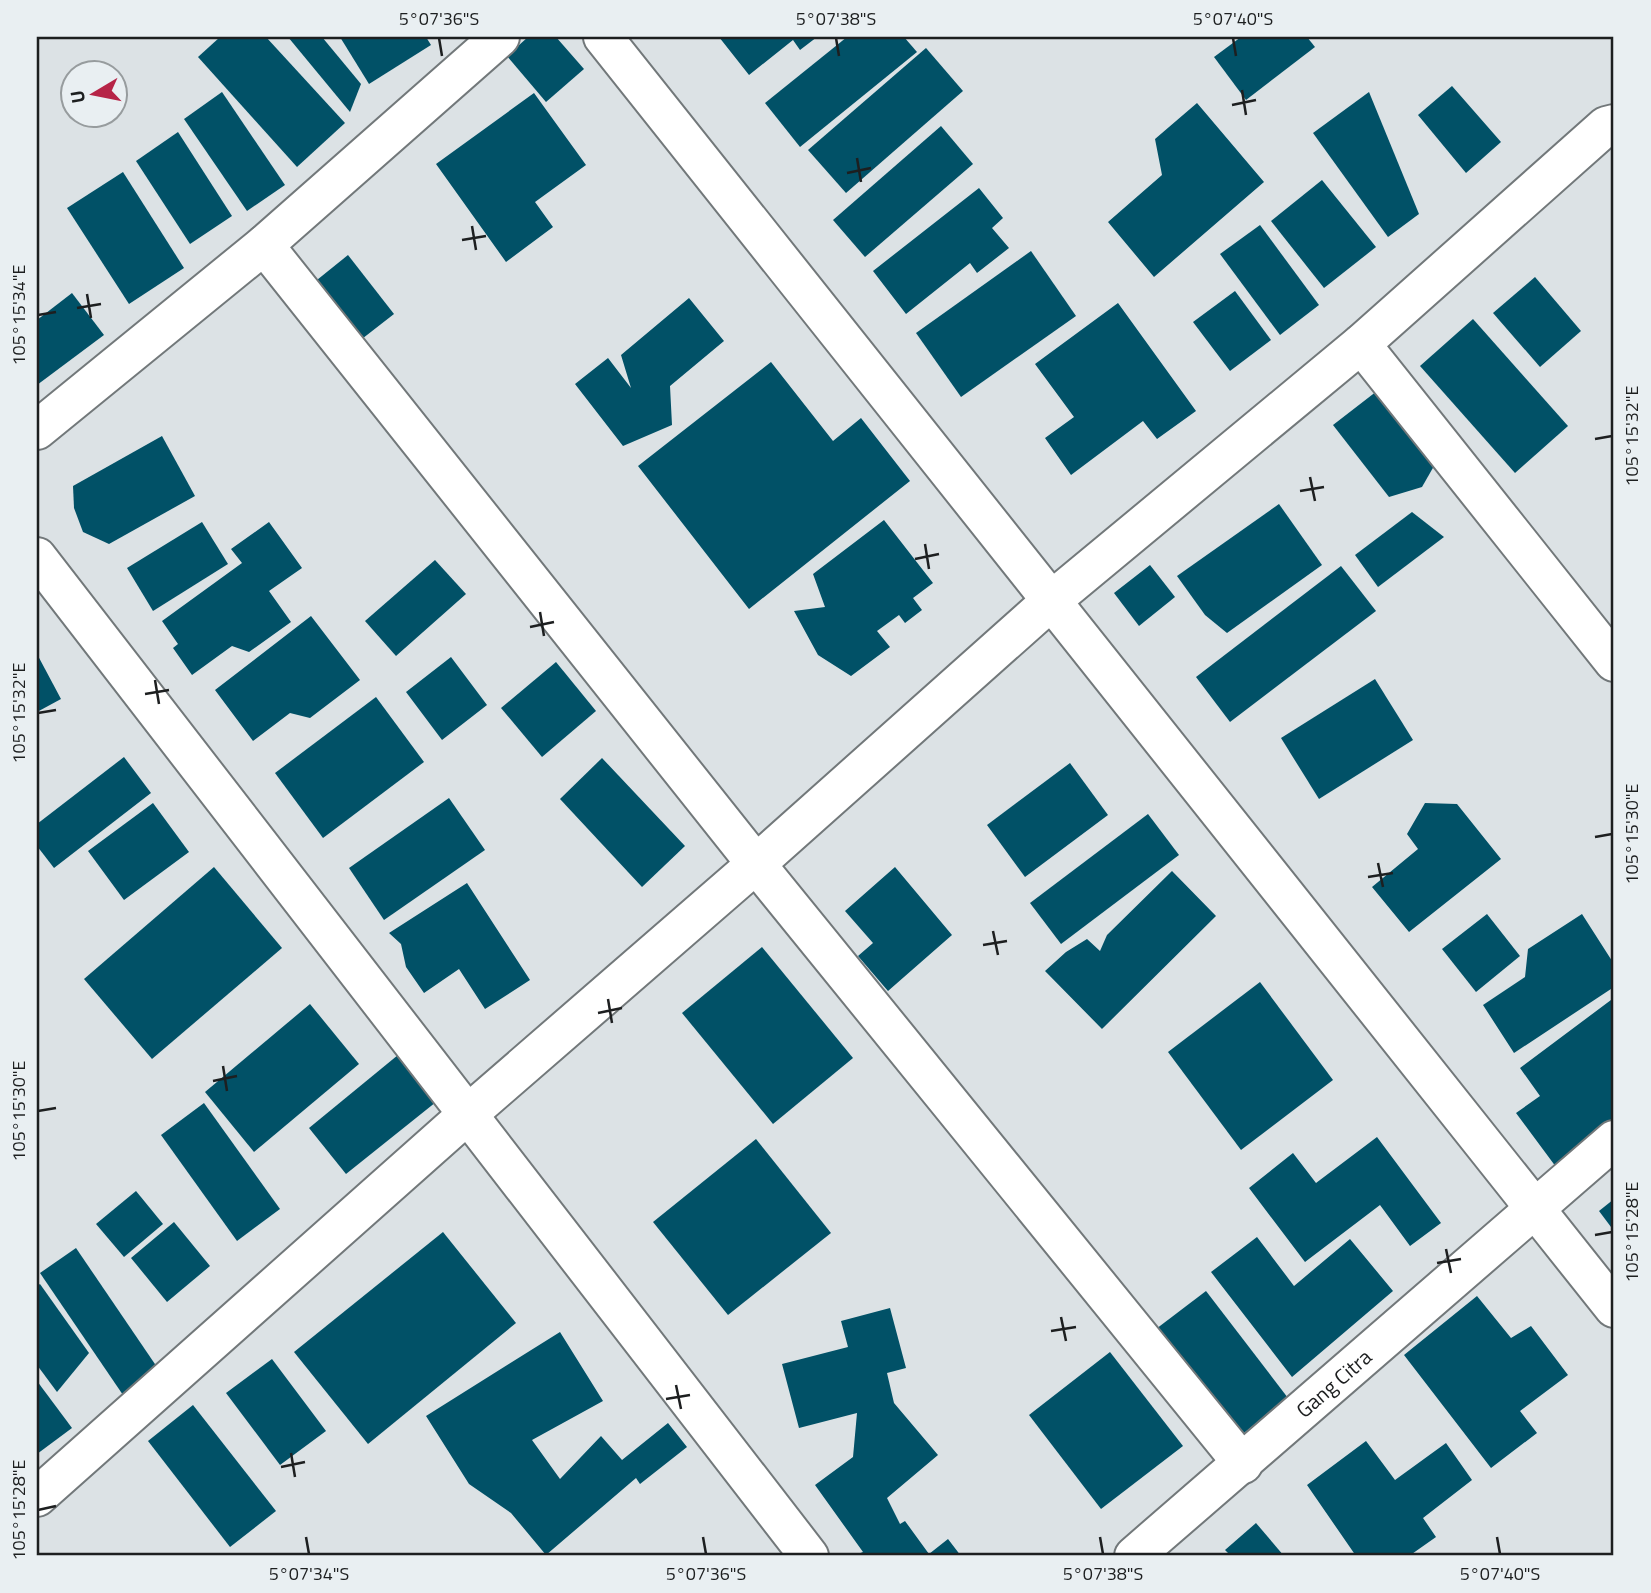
<svg xmlns="http://www.w3.org/2000/svg" width="1651" height="1593" font-family="'Titillium Web',sans-serif">
	<style>
		.building { fill: #015167 }
		.lines { fill: none; stroke-linecap: round; stroke-linejoin: round }
		.street-casing { stroke: #72787a; stroke-width: 42 }
		.secondary-casing { stroke: #72787a; stroke-width: 42 }
		.street { stroke: #fff; stroke-width: 38 }
		.secondary { stroke: #fff; stroke-width: 38 }
		.ticks { fill: none; stroke: #1d1f20; stroke-width: 2.5 }
		.labels { text-anchor: middle; dominant-baseline: central; stroke-width: 7; stroke-linejoin: round; paint-order: stroke }
		.street-label { font-size: 21px; fill: #1d1f20; stroke: #e9eff2 }
		.neatline { fill: none; stroke: #1d1f20; stroke-width: 2.5 }
		.ticks-label { font-size: 18px; text-anchor: middle; fill: #1d1f20 }
	</style>
	<rect width="100%" height="100%" fill="#dce2e5"/>
	<g class="building">
		<polygon points="220,37 266,37 345,123 297,167 198,57"/>
		<polygon points="288,37 322,37 361,84 350,112"/>
		<polygon points="340,37 426,37 431,45 369,84"/>
		<polygon points="528,37 556,37 584,69 546,102 507,56"/>
		<polygon points="719,37 817,37 800,50 793,40 749,75"/>
		<polygon points="847,37 904,37 917,52 800,147 765,103"/>
		<polygon points="1241,37 1307,37 1315,47 1246,100 1214,57"/>
		<polygon points="926,48 963,91 846,193 808,150"/>
		<polygon points="1452,86 1501,142 1466,173 1418,115"/>
		<polygon points="222,92 285,185 247,211 184,119"/>
		<polygon points="1369,92 1419,214 1388,237 1313,133"/>
		<polygon points="534,93 586,165 535,202 553,227 506,262 436,164"/>
		<polygon points="1197,103 1264,182 1154,277 1108,222 1162,175 1155,139"/>
		<polygon points="941,126 973,164 865,257 833,220"/>
		<polygon points="178,132 232,216 190,244 136,161"/>
		<polygon points="123,172 184,268 129,304 67,208"/>
		<polygon points="1322,180 1376,247 1324,288 1271,221"/>
		<polygon points="979,188 1003,218 992,228 1009,248 977,273 970,263 906,314 873,271"/>
		<polygon points="1260,225 1319,305 1280,335 1220,254"/>
		<polygon points="1031,251 1076,316 961,397 916,333"/>
		<polygon points="348,255 394,314 358,342 312,284"/>
		<polygon points="1535,277 1581,331 1540,367 1493,313"/>
		<polygon points="1235,291 1271,340 1230,371 1193,322"/>
		<polygon points="72,293 104,335 37,385 37,320"/>
		<polygon points="689,298 724,341 670,386 672,425 623,446 575,384 608,358 631,388 621,355"/>
		<polygon points="1118,303 1196,411 1157,439 1143,421 1071,475 1045,438 1074,417 1035,364"/>
		<polygon points="1473,319 1568,426 1515,473 1420,366"/>
		<polygon points="771,362 833,441 861,418 910,481 749,609 638,466"/>
		<polygon points="1377,391 1434,466 1422,487 1389,497 1333,425"/>
		<polygon points="162,436 195,496 109,544 83,532 74,508 73,486"/>
		<polygon points="1279,504 1322,565 1227,633 1205,615 1177,576"/>
		<polygon points="1412,512 1444,537 1378,587 1355,555"/>
		<polygon points="884,520 933,583 913,598 922,610 905,623 899,615 877,631 890,647 851,676 818,655 794,611 825,607 813,574"/>
		<polygon points="202,522 228,564 153,611 127,568"/>
		<polygon points="269,522 302,568 269,591 291,622 249,652 232,646 192,675 173,648 178,644 162,621 242,563 231,549"/>
		<polygon points="435,560 466,594 396,656 365,621"/>
		<polygon points="1150,565 1175,597 1139,626 1114,593"/>
		<polygon points="1341,566 1376,611 1230,722 1196,677"/>
		<polygon points="311,616 360,680 310,718 290,713 253,741 215,690"/>
		<polygon points="37,654 61,699 37,712"/>
		<polygon points="451,657 487,705 442,740 406,692"/>
		<polygon points="556,662 596,711 542,757 501,708"/>
		<polygon points="1375,679 1413,740 1319,799 1281,738"/>
		<polygon points="376,697 424,762 323,838 275,773"/>
		<polygon points="124,757 151,793 54,868 37,846 37,824"/>
		<polygon points="602,758 685,846 642,887 560,799"/>
		<polygon points="1070,763 1108,815 1025,877 987,825"/>
		<polygon points="449,798 485,850 384,920 349,868"/>
		<polygon points="153,803 189,852 124,900 88,851"/>
		<polygon points="1425,803 1457,804 1501,859 1409,932 1372,887 1418,849 1407,834"/>
		<polygon points="1148,814 1179,855 1061,944 1030,903"/>
		<polygon points="214,867 282,948 152,1059 84,979"/>
		<polygon points="895,867 952,935 888,991 858,956 873,943 845,911"/>
		<polygon points="1172,871 1216,916 1102,1029 1045,971 1066,952 1087,939 1100,951 1107,935"/>
		<polygon points="467,883 530,980 485,1009 459,969 424,993 406,967 401,944 389,933"/>
		<polygon points="1487,914 1520,956 1476,992 1442,949"/>
		<polygon points="1582,914 1614,964 1614,987 1514,1053 1483,1005 1525,977 1528,949"/>
		<polygon points="762,947 853,1058 773,1124 682,1013"/>
		<polygon points="1260,982 1333,1080 1241,1150 1168,1052"/>
		<polygon points="1611,1000 1614,1004 1614,1128 1559,1171 1516,1113 1540,1096 1520,1068"/>
		<polygon points="310,1004 359,1064 254,1152 205,1092"/>
		<polygon points="398,1055 436,1102 346,1174 309,1128"/>
		<polygon points="204,1103 280,1209 237,1241 161,1135"/>
		<polygon points="1377,1137 1441,1223 1410,1246 1380,1205 1305,1262 1249,1188 1293,1153 1316,1183"/>
		<polygon points="756,1139 831,1233 728,1315 653,1222"/>
		<polygon points="136,1191 163,1224 124,1257 96,1224"/>
		<polygon points="1614,1199 1614,1231 1599,1211"/>
		<polygon points="174,1222 210,1266 167,1302 131,1258"/>
		<polygon points="443,1232 516,1323 368,1444 294,1352"/>
		<polygon points="1257,1237 1294,1286 1350,1239 1393,1291 1292,1377 1211,1272"/>
		<polygon points="76,1248 159,1370 123,1395 40,1273"/>
		<polygon points="40,1284 89,1353 57,1392 37,1365 37,1286"/>
		<polygon points="1206,1291 1288,1398 1239,1437 1156,1329"/>
		<polygon points="1477,1296 1511,1338 1531,1326 1568,1375 1520,1411 1537,1433 1491,1468 1404,1355"/>
		<polygon points="890,1308 906,1368 887,1373 894,1403 938,1455 887,1498 900,1524 905,1521 929,1554 948,1539 961,1556 859,1556 858,1554 863,1552 815,1485 853,1457 857,1413 799,1428 782,1364 848,1347 841,1321"/>
		<polygon points="560,1332 603,1401 532,1440 560,1479 601,1436 622,1460 668,1423 687,1447 640,1484 636,1478 546,1555 511,1513 469,1484 426,1416"/>
		<polygon points="1110,1352 1183,1446 1101,1509 1029,1415"/>
		<polygon points="272,1359 326,1431 280,1465 226,1393"/>
		<polygon points="37,1381 72,1428 37,1454"/>
		<polygon points="193,1405 276,1511 230,1547 148,1441"/>
		<polygon points="1366,1441 1395,1480 1446,1443 1472,1480 1423,1518 1436,1537 1409,1556 1356,1556 1307,1485"/>
		<polygon points="1256,1523 1284,1556 1231,1556 1225,1550"/>
	</g>
	<g class="lines">
		<defs>
			<g id="street">
				<polyline points="264,245 756,864 1243,1464"/>
				<polyline points="1361,344 1614,662"/>
				<polyline points="37,430 264,245 500,37"/>
				<polyline points="37,557 809,1556"/>
				<polyline points="37,1497 468,1114 756,864 1051,601 1361,344 1606,126 1614,124"/>
				<path id="s1" d="M1134,1556L1614,1140"/>
			</g>
			<polyline id="secondary" points="603,37 1614,1308"/>
		</defs>
		<use href="#street" class="street-casing"/>
		<use href="#secondary" class="secondary-casing"/>
		<use href="#street" class="street"/>
		<use href="#secondary" class="secondary"/>
	</g>
	<path class="ticks" d="M439,38L442,56M836,38L839,56M1233,38L1236,56M1242,90L1246,115M1232,105L1256,100M857,158L861,182M847,173L871,168M472,226L476,250M462,240L486,236M87,294L91,318M77,308L101,304M38,315L56,312M1595,439L1612,436M1310,477L1315,501M1300,491L1324,487M925,544L929,569M915,559L939,554M540,612L544,636M530,627L554,622M155,680L159,704M145,694L169,690M38,713L56,710M1595,837L1612,834M1378,863L1383,887M1368,877L1393,873M993,931L998,955M983,945L1007,941M608,999L612,1023M598,1013L622,1008M223,1066L227,1091M213,1081L237,1076M38,1111L56,1108M1595,1235L1612,1232M1446,1249L1451,1273M1437,1263L1461,1259M1061,1317L1066,1341M1051,1331L1076,1327M676,1385L681,1409M666,1399L690,1395M291,1453L295,1477M281,1467L305,1462M38,1510L56,1506M306,1537L309,1554M703,1537L706,1554M1100,1537L1103,1554M1497,1537L1500,1554"/>
	<g class="labels">
		<g class="street-label">
			<text stroke="none"><textPath href="#s1" startOffset="264">Gang Citra</textPath></text>
		</g>
	</g>
	<rect width="1651" height="1593" fill="none" stroke="#e9eff2" stroke-width="77"/>
	<g transform="translate(94 94) rotate(260)"><circle r="33" fill="#e9eff2" stroke="#979c9e" stroke-width="2"/>
	<path d="M0-5L12 26L0 18L-12 26Z" fill="#b62447"/>
	<text y="-10" font-size="19" font-weight="bold" text-anchor="middle" fill="#1d1f20">U</text>
	</g>
	<rect x="38" y="38" width="1574" height="1516" class="neatline"/>
	<g class="ticks-label">
		<text x="439" y="25">5°07'36"S</text>
		<text x="836" y="25">5°07'38"S</text>
		<text x="1233" y="25">5°07'40"S</text>
		<text transform="translate(19 315) rotate(-90)" y="6">105°15'34"E</text>
		<text transform="translate(1632 436) rotate(-90)" y="6">105°15'32"E</text>
		<text transform="translate(19 713) rotate(-90)" y="6">105°15'32"E</text>
		<text transform="translate(1632 834) rotate(-90)" y="6">105°15'30"E</text>
		<text transform="translate(19 1111) rotate(-90)" y="6">105°15'30"E</text>
		<text transform="translate(1632 1232) rotate(-90)" y="6">105°15'28"E</text>
		<text transform="translate(19 1510) rotate(-90)" y="6">105°15'28"E</text>
		<text x="309" y="1580">5°07'34"S</text>
		<text x="706" y="1580">5°07'36"S</text>
		<text x="1103" y="1580">5°07'38"S</text>
		<text x="1500" y="1580">5°07'40"S</text>
	</g>
</svg>
